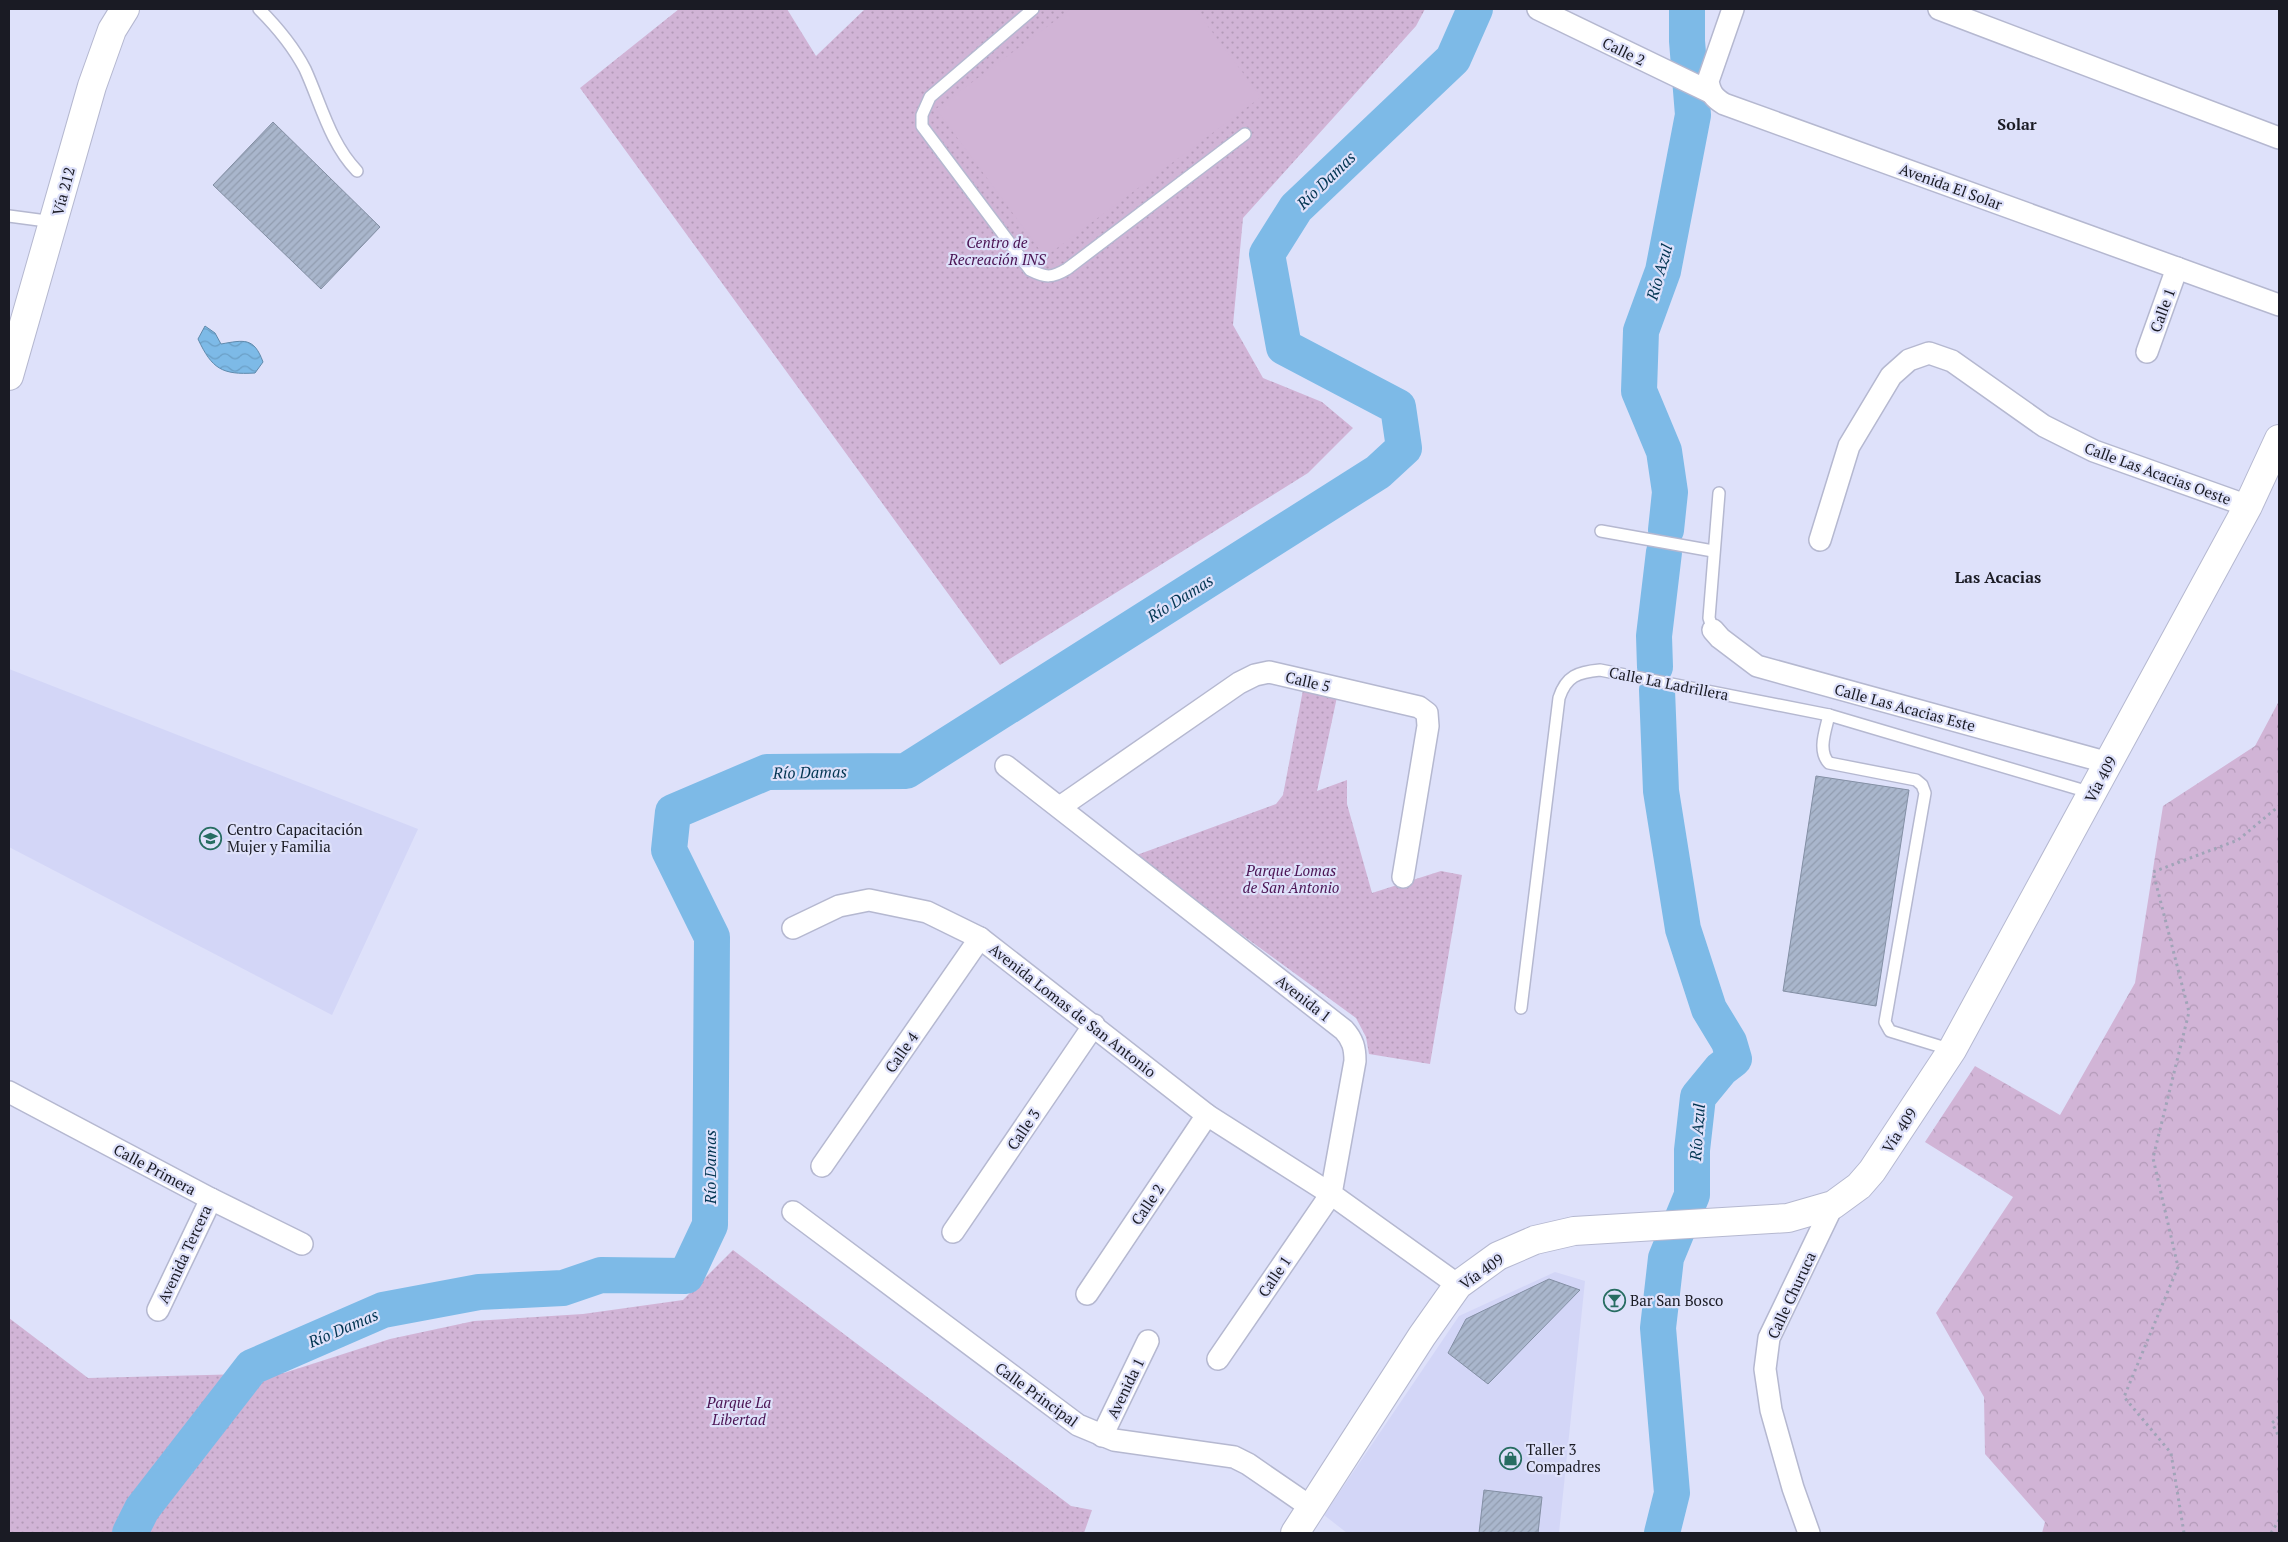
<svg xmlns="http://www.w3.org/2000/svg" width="2288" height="1542" font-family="'PT Serif',serif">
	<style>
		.built { fill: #d3d6f7 }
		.grass { fill: url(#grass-dots) }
		.forest { fill: url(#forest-crowns) }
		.garden { fill: #d1b4d6 }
		.water { fill: url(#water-waves); stroke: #5f8aac }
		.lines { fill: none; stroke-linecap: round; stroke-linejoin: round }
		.river { stroke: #7dbae7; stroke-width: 36 }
		.building { fill: url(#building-hatch); stroke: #838fa4 }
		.service-casing { stroke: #b5b8d0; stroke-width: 14 }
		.minor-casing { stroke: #b5b8d0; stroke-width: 24 }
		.tertiary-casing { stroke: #b5b8d0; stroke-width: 30 }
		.secondary-casing { stroke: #b5b8d0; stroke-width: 30 }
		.path { stroke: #a1a4b8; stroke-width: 3; stroke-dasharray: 2.5 4; stroke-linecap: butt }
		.service { stroke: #fff; stroke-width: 11 }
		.minor { stroke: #fff; stroke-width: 21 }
		.tertiary { stroke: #fff; stroke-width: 28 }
		.secondary { stroke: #fff; stroke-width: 28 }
		.labels { text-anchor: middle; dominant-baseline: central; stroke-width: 4.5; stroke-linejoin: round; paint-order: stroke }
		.street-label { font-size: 15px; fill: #1a1b24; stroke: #dee1fa }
		.park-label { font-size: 15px; font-style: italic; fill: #4a1353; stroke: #dee1fa }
		.poi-label { font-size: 15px; fill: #1a1b24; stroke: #dee1fa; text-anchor: start }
		.neighbourhood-label { font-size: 16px; font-weight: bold; fill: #1a1b24; stroke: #dee1fa }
		.water-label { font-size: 16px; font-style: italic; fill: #013451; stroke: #dee1fa }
	</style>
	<defs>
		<pattern id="grass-dots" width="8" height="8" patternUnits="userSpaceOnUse" patternTransform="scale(1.25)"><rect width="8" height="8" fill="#d1b4d6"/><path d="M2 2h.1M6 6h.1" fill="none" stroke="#b39ab8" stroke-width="1.8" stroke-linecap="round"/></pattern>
		<pattern id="forest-crowns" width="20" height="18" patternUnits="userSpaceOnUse" patternTransform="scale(1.25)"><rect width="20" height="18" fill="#d1b4d6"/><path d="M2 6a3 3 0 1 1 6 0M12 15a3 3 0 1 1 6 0" fill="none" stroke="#b39ab8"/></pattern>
		<pattern id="water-waves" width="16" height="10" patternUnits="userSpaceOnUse" patternTransform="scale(1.25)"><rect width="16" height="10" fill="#7dbae7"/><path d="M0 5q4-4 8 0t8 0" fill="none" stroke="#6b9fc6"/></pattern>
		<pattern id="building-hatch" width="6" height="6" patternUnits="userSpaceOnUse" patternTransform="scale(1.25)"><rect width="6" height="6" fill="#a9b6cc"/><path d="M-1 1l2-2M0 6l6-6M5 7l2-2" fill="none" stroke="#919caf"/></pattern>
	</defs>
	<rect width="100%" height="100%" fill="#dee1fa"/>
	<g class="built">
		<polygon points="9,669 418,829 332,1015 9,847"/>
		<polygon points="1555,1272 1585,1281 1559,1533 1347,1533 1324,1515 1459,1316"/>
	</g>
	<g class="grass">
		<polygon points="679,9 787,9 816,56 865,9 1425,9 1416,26 1243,218 1233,325 1263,378 1322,402 1353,428 1308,473 1000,665 580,88"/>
		<polygon points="1303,690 1337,697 1317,791 1347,780 1347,804 1372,893 1441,871 1462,875 1430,1064 1369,1054 1366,1037 1356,1018 1134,856 1276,804 1283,795"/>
		<polygon points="733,1250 1071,1506 1092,1510 1084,1533 9,1533 9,1318 88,1378 284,1373 390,1339 474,1321 583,1314 683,1300"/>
	</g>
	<polygon class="forest" points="2279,701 2279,1533 2042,1533 2045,1522 1985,1454 1984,1397 1936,1313 2013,1197 1925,1142 1975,1066 2060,1115 2135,983 2163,806 2255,746"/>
	<polygon class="garden" points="1071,9 1195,9 1261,97 1045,257 936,109"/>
	<path class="water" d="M205,326L215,333L221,344C244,340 254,337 263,362L255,373C222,375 212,369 198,339Z"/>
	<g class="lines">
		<g class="river">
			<polyline points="1666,530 1670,492 1664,451 1639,391 1641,331 1663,271 1693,115 1687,41 1687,9"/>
			<polyline points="1655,667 1654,636 1664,552"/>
			<polyline points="1657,690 1661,791 1683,929 1709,1009 1729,1042 1734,1059 1721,1069 1698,1097 1692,1150 1692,1195 1666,1258 1658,1328 1672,1493 1662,1533"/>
			<polyline points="130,1533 142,1509 252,1367 383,1310 479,1292 563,1288 601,1275 686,1276 710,1225 712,937 669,850 673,812 767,772 906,771 1378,472 1404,448 1398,407 1284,347 1267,254 1296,208 1453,59 1475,9"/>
		</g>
	</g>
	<g class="building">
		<polygon points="273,122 380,227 321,289 213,185"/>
		<polygon points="1816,776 1909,790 1876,1006 1783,991"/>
		<polygon points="1549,1279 1580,1290 1488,1384 1448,1353 1466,1319"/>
		<polygon points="1484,1490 1542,1497 1538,1533 1479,1533"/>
	</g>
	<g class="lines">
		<defs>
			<g id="service">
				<path d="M259,9C277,27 293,46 305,69C321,104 330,143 357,171"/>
				<path d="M1033,9L930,97L922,115V126L1030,270C1046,278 1052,278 1067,269L1245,134"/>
				<polyline points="9,216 54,222"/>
				<polyline points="1601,531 1713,551"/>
				<polyline points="1713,630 1709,618 1719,493"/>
				<path d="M1829,715C1826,729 1817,751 1829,763L1916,780L1922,785L1925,793L1885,1022L1890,1031L1952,1050"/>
				<path d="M1521,1008L1559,698C1566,676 1578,672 1600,670L1829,715L2092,793"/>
			</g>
			<g id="minor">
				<polyline points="1538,9 1710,92"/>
				<path d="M1733,9L1708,81C1710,93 1714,98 1724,104L2279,305"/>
				<polyline points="1939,9 2279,138"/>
				<polyline points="2147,352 2177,268"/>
				<polyline points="1820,540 1849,446 1891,376 1909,360 1929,353 1952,361 2044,426 2094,451 2248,506"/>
				<polyline points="1713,630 1720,638 1757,666 2109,763"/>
				<path d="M1006,766L1344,1030C1353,1040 1355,1048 1355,1061L1331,1194L1458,1285"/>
				<polyline points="1060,807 1239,683 1255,675 1269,672 1419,707 1427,713 1428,726 1403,877"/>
				<polyline points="793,928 839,906 869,900 927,912 980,938 1207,1115 1331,1194 1218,1359"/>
				<polyline points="9,1092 211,1199 302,1244"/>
				<polyline points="822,1166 980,938"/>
				<polyline points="793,1212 1078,1425 1114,1440 1234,1457 1248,1464 1312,1508"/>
				<polyline points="953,1232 1094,1025"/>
				<polyline points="1087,1294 1207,1115"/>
				<polyline points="158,1310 211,1199"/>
				<polyline points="1102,1436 1148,1341"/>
				<polyline points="1809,1533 1793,1488 1771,1410 1765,1369 1769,1338 1833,1205"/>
			</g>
			<polyline id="tertiary" points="1295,1533 1422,1336 1458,1285 1498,1256 1535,1240 1574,1231 1788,1218 1833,1205 1859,1186 1872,1171 1952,1050 2248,506 2279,439"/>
			<polyline id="secondary" points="9,376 92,86 112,30 125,9"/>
		</defs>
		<use href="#service" class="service-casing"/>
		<use href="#minor" class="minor-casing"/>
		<use href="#tertiary" class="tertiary-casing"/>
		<use href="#secondary" class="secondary-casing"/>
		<g class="path">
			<polyline points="2279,1417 2272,1423 2279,1437"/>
			<polyline points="2184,1533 2171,1453 2124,1397 2178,1267 2153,1158 2189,1012 2153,872 2238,840 2279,806"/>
			<polyline points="2271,1533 2279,1520"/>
		</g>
		<use href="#service" class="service"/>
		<use href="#minor" class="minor"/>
		<use href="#tertiary" class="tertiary"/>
		<use href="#secondary" class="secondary"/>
	</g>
	<defs>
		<symbol id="university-ring" viewBox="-11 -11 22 22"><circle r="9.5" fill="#dee1fa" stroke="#276d62" stroke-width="1.5"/><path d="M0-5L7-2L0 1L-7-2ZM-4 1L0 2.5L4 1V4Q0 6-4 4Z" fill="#276d62"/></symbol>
		<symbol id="bar-ring" viewBox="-11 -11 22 22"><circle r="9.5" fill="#dee1fa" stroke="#276d62" stroke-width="1.5"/><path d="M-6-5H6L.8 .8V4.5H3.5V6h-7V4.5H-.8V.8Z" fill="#276d62"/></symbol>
		<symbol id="shop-ring" viewBox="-11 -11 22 22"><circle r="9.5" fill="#dee1fa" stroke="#276d62" stroke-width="1.5"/><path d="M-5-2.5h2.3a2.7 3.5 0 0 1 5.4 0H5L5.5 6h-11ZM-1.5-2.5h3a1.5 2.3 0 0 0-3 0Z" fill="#276d62"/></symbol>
	</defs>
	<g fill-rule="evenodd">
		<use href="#university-ring" x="198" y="826" width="25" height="25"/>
		<use href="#bar-ring" x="1602" y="1288" width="25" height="25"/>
		<use href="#shop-ring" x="1498" y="1446" width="25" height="25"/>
	</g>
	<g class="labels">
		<g class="street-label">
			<text transform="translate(1624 51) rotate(26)">Calle 2</text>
			<text transform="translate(1951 186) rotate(20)">Avenida El Solar</text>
			<text transform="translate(63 191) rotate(-75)">Vía 212</text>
			<text transform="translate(2162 310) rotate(-70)">Calle 1</text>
			<text transform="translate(2158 473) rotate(20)">Calle Las Acacias Oeste</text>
			<text transform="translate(1308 681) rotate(13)">Calle 5</text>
			<text transform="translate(1669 683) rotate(11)">Calle La Ladrillera</text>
			<text transform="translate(1905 707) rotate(15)">Calle Las Acacias Este</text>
			<text transform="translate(2100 779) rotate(-62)">Vía 409</text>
			<text transform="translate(1304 998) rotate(38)">Avenida 1</text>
			<text transform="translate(1073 1010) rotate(38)">Avenida Lomas de San Antonio</text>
			<text transform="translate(901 1052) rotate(-55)">Calle 4</text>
			<text transform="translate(1023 1129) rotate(-56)">Calle 3</text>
			<text transform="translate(1899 1130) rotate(-57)">Vía 409</text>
			<text transform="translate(155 1169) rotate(28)">Calle Primera</text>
			<text transform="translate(1147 1204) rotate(-56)">Calle 2</text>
			<text transform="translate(184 1254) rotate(-65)">Avenida Tercera</text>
			<text transform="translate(1481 1271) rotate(-35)">Vía 409</text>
			<text transform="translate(1274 1276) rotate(-56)">Calle 1</text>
			<text transform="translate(1791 1295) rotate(-65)">Calle Churuca</text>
			<text transform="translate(1125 1388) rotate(-64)">Avenida 1</text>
			<text transform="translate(1037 1394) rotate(36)">Calle Principal</text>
		</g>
		<g class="park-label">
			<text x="997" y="242">Centro de<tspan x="997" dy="17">Recreación INS</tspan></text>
			<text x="1291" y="870">Parque Lomas<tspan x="1291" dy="17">de San Antonio</tspan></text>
			<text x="739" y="1402">Parque La<tspan x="739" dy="17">Libertad</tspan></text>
		</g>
		<g class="poi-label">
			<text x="227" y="829">Centro Capacitación<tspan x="227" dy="17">Mujer y Familia</tspan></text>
			<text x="1630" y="1300">Bar San Bosco</text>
			<text x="1526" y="1449">Taller 3<tspan x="1526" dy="17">Compadres</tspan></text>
		</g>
		<g class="neighbourhood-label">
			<text x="2017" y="124">Solar</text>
			<text x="1998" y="577">Las Acacias</text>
		</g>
		<g class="water-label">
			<text transform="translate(1326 180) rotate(-44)">Río Damas</text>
			<text transform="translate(1659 272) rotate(-74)">Río Azul</text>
			<text transform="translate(1180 598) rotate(-32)">Río Damas</text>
			<text transform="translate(810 772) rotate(-1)">Río Damas</text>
			<text transform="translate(1697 1132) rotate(-86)">Río Azul</text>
			<text transform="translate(710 1167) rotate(-90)">Río Damas</text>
			<text transform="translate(343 1328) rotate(-23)">Río Damas</text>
		</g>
	</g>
	<rect width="2288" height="1542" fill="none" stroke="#1a1b24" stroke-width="20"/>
</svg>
